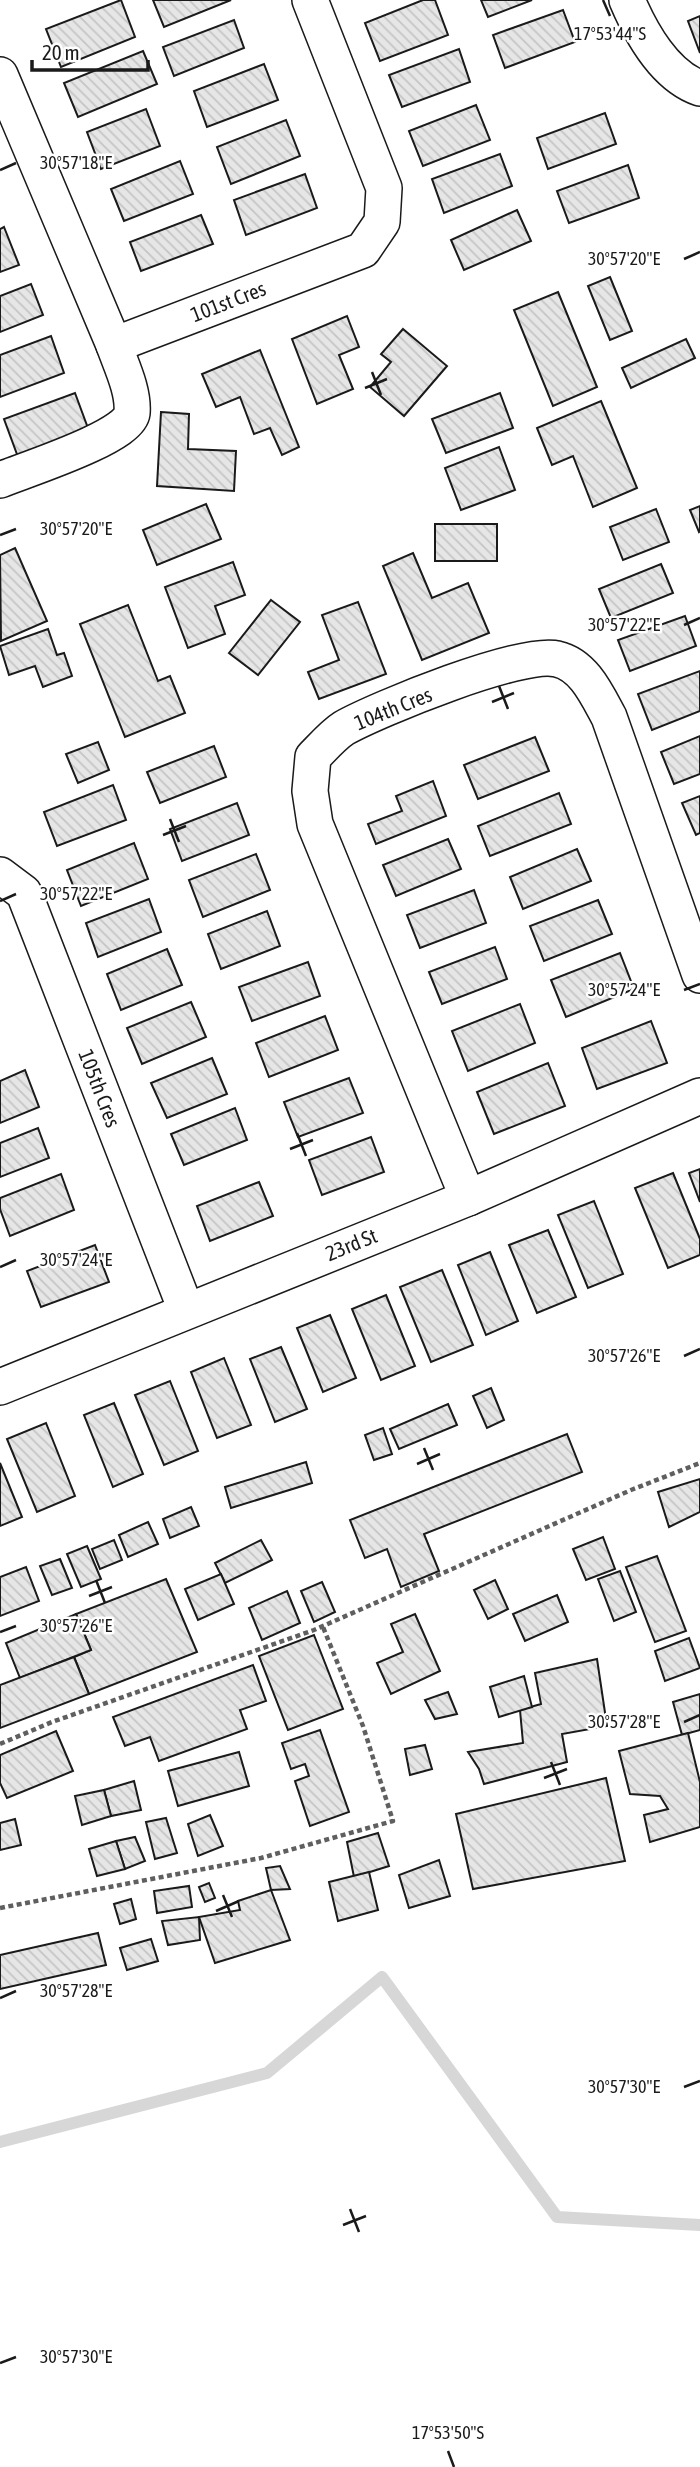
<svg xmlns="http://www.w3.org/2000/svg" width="700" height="2467" font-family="'Asap Condensed',sans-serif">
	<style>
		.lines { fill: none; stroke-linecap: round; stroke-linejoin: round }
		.stream { stroke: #d7d7d7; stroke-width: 12 }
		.building { fill: url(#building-back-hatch); stroke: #1a1a1a; stroke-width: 2 }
		.minor-casing { stroke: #1a1a1a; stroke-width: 38 }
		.path { stroke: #5f5f5f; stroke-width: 4.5; stroke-dasharray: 5 3.5; stroke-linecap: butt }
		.minor { stroke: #fff; stroke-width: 35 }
		.ticks { fill: none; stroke: #1a1a1a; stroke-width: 2.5 }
		.labels { text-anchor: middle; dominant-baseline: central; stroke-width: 5; stroke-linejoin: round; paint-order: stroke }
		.street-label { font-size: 21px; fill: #1a1a1a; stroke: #fff }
		.ticks-label { font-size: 18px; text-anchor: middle; fill: #1a1a1a; stroke: #fff; stroke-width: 5; stroke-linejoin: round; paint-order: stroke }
	</style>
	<defs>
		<pattern id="building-back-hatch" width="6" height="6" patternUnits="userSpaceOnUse" patternTransform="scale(1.75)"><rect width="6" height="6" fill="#e6e6e6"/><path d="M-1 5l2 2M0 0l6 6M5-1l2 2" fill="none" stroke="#c5c5c5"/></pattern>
	</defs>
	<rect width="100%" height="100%" fill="#fff"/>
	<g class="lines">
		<polyline class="stream" points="0,2142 267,2073 382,1977 557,2217 700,2225"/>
	</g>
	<g class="building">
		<polygon points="121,0 135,37 61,67 46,29"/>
		<polygon points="153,0 231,0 164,27"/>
		<polygon points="423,0 435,0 448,35 380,61 365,23"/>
		<polygon points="481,0 532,0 488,17"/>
		<polygon points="563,10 575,42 505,68 493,35"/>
		<polygon points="700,16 700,53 688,21"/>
		<polygon points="234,20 244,48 174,76 163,47"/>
		<polygon points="459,49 470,82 402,107 389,75"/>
		<polygon points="143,51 157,84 78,117 64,83"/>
		<polygon points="264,64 278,100 207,127 194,91"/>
		<polygon points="476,105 490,140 423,166 409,131"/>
		<polygon points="146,109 160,146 101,169 87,132"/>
		<polygon points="605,113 616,144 548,169 537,138"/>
		<polygon points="286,120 300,156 231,184 217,147"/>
		<polygon points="500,154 512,186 444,213 432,179"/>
		<polygon points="180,161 193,194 124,221 111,189"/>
		<polygon points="628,165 639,198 569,223 557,191"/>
		<polygon points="305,174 317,208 246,235 234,200"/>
		<polygon points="517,210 531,241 464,270 451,240"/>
		<polygon points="201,215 213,244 141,271 130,242"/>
		<polygon points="4,227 19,265 0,272 0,229"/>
		<polygon points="610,277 632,331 610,340 588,286"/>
		<polygon points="31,284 43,315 0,332 0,296"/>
		<polygon points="558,292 597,387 553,406 514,310"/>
		<polygon points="347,316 359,347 339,355 353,389 317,404 292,339"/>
		<polygon points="403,329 447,366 404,416 370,387 391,362 381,354"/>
		<polygon points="51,336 64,373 0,397 0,355"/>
		<polygon points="686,339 695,358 631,388 622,368"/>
		<polygon points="260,350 299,447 282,455 270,428 254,434 240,397 216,407 202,374"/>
		<polygon points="75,393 89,431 18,457 4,419"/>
		<polygon points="500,393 513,428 446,453 432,419"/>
		<polygon points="601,401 637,488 593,507 573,456 552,465 537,428"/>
		<polygon points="161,412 189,414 188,449 236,451 234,491 157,486"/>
		<polygon points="499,447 515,490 461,510 445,468"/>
		<polygon points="206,504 221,539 157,565 143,530"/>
		<polygon points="700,506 700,531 699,532 690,510"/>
		<polygon points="656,509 669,542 623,560 610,527"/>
		<rect x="435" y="524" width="62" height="37"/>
		<polygon points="15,548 47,621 1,641 0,555"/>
		<polygon points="413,553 432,598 468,583 489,633 422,660 383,566"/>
		<polygon points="233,562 245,595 215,606 225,634 188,648 165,587"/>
		<polygon points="661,564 673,593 611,618 599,589"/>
		<polygon points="271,600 300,622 258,675 229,653"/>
		<polygon points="358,602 386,674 319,699 308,672 339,660 322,615"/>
		<polygon points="128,605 158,681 170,676 185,713 125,737 80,624"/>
		<polygon points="685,616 696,646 630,671 618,640"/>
		<polygon points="48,629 57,655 64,653 72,676 43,687 35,666 9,675 0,646"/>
		<polygon points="700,671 700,711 652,730 638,694"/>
		<polygon points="700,736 700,774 674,784 661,752"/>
		<polygon points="535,737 549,771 478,799 464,765"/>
		<polygon points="98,742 109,770 78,783 66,754"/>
		<polygon points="214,746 226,777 160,803 147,772"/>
		<polygon points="433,781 446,816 376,844 368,824 402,811 396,796"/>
		<polygon points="113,785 126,820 57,846 44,812"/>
		<polygon points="559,793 571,824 490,856 478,826"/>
		<polygon points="700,796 700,833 696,835 682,803"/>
		<polygon points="237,803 249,835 182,861 170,829"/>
		<polygon points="448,839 461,869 396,896 383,865"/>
		<polygon points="134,843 148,879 81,906 67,870"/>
		<polygon points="577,849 591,881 523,909 510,877"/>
		<polygon points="256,854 270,890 203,917 189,880"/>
		<polygon points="474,890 486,923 420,948 407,915"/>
		<polygon points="149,899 161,932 98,957 86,923"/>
		<polygon points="598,900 612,934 544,961 530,926"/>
		<polygon points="267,911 280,946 221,969 208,934"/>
		<polygon points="495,947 507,979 442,1004 429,972"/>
		<polygon points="167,949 182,985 121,1010 107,974"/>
		<polygon points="620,953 634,989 566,1017 551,980"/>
		<polygon points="308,962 320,996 252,1021 239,987"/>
		<polygon points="191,1002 206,1037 142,1064 127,1028"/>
		<polygon points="520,1004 535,1043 468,1071 452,1031"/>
		<polygon points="325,1016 338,1050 269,1077 256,1043"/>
		<polygon points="651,1021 667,1063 597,1089 582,1048"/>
		<polygon points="212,1058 227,1094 167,1118 151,1083"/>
		<polygon points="548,1063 565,1106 494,1134 477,1092"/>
		<polygon points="25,1070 39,1107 0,1123 0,1081"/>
		<polygon points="349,1078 363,1113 298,1137 284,1102"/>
		<polygon points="235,1108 247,1140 184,1165 171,1134"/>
		<polygon points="38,1128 49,1158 0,1177 0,1143"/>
		<polygon points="371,1137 384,1172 322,1195 309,1160"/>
		<polygon points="700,1169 700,1202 689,1173"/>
		<polygon points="673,1173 700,1239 700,1255 668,1268 635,1188"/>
		<polygon points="61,1174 74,1210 10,1236 0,1209 0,1198"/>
		<polygon points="259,1182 273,1216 210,1241 197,1206"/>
		<polygon points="594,1201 623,1274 588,1288 558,1215"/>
		<polygon points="548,1230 576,1297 537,1313 509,1245"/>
		<polygon points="95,1245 109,1282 41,1307 27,1271"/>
		<polygon points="490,1252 518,1321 486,1335 458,1265"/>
		<polygon points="442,1270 473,1345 431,1362 400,1287"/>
		<polygon points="386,1295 415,1366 381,1380 352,1309"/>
		<polygon points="330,1315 356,1378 323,1392 297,1328"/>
		<polygon points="281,1347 307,1409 275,1422 250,1359"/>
		<polygon points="224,1358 251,1425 217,1438 191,1372"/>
		<polygon points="170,1381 198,1451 164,1465 135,1395"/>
		<polygon points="491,1388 504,1420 487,1428 473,1396"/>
		<polygon points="114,1403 143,1474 113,1487 84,1415"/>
		<polygon points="448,1404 457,1425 399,1449 390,1429"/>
		<polygon points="46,1423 75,1496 37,1512 7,1439"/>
		<polygon points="383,1428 392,1454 374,1460 365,1435"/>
		<polygon points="567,1434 582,1472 424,1534 439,1571 401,1587 387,1549 365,1558 350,1520"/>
		<polygon points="306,1462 312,1483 231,1508 225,1487"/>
		<polygon points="0,1463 22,1517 0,1526"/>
		<polygon points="700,1479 700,1512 669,1527 658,1492"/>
		<polygon points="191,1507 199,1526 170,1538 163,1519"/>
		<polygon points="148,1522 158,1544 128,1557 119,1535"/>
		<polygon points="603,1537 615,1569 586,1580 573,1549"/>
		<polygon points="114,1540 122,1560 100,1569 92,1549"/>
		<polygon points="261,1540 272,1560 225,1583 215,1563"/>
		<polygon points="87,1546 101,1579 81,1587 67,1554"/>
		<polygon points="657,1556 686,1631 655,1642 626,1567"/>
		<polygon points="60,1559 72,1588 52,1595 40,1566"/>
		<polygon points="26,1567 39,1601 0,1616 0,1577"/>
		<polygon points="620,1571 636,1612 614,1621 598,1579"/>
		<polygon points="221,1574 234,1604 198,1620 185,1589"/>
		<polygon points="166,1579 197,1652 89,1694 74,1657 91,1650 76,1614"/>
		<polygon points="495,1580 508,1609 488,1619 474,1590"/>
		<polygon points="322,1582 335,1612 314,1622 301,1591"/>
		<polygon points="287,1591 300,1623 262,1640 249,1608"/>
		<polygon points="557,1595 568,1622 525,1641 513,1614"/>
		<polygon points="76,1614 91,1650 20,1678 6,1643"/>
		<polygon points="415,1614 440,1671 391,1694 377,1663 403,1652 391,1624"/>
		<polygon points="314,1635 343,1709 288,1730 259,1656"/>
		<polygon points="689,1638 700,1668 665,1681 655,1651"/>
		<polygon points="74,1657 89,1694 0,1728 0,1685"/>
		<polygon points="597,1659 607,1726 562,1734 567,1762 484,1784 479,1769 468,1752 523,1743 520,1710 541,1704 535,1673"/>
		<polygon points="253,1665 266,1701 240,1710 247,1729 159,1761 150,1737 125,1746 113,1717"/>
		<polygon points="524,1676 532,1707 499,1717 490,1687"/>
		<polygon points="448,1692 457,1714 435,1719 425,1700"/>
		<polygon points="700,1694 700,1730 682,1735 673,1702"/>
		<polygon points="320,1730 349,1812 310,1826 295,1781 309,1776 305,1764 291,1769 282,1743"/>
		<polygon points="56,1731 73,1771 7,1798 0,1783 0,1755"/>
		<polygon points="688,1733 700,1782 700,1827 650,1842 644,1815 668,1809 660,1796 630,1794 619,1751"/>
		<polygon points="425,1745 432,1769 410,1775 405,1749"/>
		<polygon points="239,1752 249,1786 178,1806 168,1771"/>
		<polygon points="606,1778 625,1861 473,1889 456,1814"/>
		<polygon points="134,1781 141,1810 111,1816 104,1790"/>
		<polygon points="104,1790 111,1816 82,1825 75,1796"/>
		<polygon points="210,1815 223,1846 198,1856 188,1824"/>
		<polygon points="166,1818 177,1853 155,1859 146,1822"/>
		<polygon points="15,1819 21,1845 0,1850 0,1823"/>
		<polygon points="378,1833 389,1866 354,1877 347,1842"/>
		<polygon points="135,1837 145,1861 125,1869 116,1841"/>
		<polygon points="116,1841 125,1869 97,1876 89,1849"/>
		<polygon points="439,1860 450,1896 409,1908 399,1875"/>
		<polygon points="280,1866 290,1889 271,1890 266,1868"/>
		<polygon points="369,1872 378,1910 338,1921 329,1882"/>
		<polygon points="209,1883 215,1898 205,1902 199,1887"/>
		<polygon points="189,1886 192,1907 157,1913 154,1891"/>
		<polygon points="271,1890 290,1940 215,1963 199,1917 240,1910 238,1901"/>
		<polygon points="131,1899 136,1919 120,1924 114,1904"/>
		<polygon points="199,1917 200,1940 168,1945 162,1921"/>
		<polygon points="98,1933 106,1965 0,1989 0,1955"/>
		<polygon points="151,1939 158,1961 127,1970 120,1948"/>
	</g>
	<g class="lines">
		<defs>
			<g id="minor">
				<path d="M627,0C641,33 665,76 700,88"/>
				<polyline points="0,75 114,345 363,250 382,222 384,188 310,0"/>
				<path d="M0,480C24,470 129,437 132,413C134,391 121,365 114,345"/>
				<polyline points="0,875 24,893 186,1310"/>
				<path d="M468,1198L315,824L310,791L313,757C322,748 333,735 344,728C378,709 522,650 557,659C584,665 597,695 609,717L700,975"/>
				<polyline points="0,1387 468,1198 700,1096"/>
			</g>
		</defs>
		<use href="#minor" class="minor-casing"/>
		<g class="path">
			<polyline points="0,1744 52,1722 314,1630 631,1490 700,1463"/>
			<polyline points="0,1908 261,1858 393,1821 363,1726 323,1627"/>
		</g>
		<use href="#minor" class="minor"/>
	</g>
	<path class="ticks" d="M603,0L610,16M0,170L16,163M684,259L700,252M372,372L381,395M365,388L387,379M0,535L16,529M684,625L700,618M499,686L508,709M492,702L514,693M170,819L179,842M163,835L186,826M0,901L16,894M684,990L700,984M297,1133L306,1156M290,1149L313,1140M0,1267L16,1260M684,1356L700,1349M424,1448L433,1470M417,1464L440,1454M96,1580L105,1603M89,1596L112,1587M0,1632L16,1626M684,1722L700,1715M551,1762L560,1785M544,1778L567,1769M223,1895L232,1917M216,1911L239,1901M0,1998L16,1991M684,2087L700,2081M350,2209L359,2232M343,2225L366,2216M0,2363L16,2357M448,2451L454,2467"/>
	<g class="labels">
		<g class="street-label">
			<text transform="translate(228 301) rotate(-21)">101st Cres</text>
			<text transform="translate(393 708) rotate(-22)">104th Cres</text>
			<text transform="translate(100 1088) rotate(69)">105th Cres</text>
			<text transform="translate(351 1244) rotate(-22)">23rd St</text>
		</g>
	</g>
	<g class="ticks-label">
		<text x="610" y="40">17°53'44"S</text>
		<text x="76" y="169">30°57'18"E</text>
		<text x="624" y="265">30°57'20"E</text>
		<text x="76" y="535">30°57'20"E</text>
		<text x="624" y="631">30°57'22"E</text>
		<text x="76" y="900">30°57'22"E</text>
		<text x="624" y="996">30°57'24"E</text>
		<text x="76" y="1266">30°57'24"E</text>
		<text x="624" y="1362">30°57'26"E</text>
		<text x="76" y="1632">30°57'26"E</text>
		<text x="624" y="1728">30°57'28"E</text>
		<text x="76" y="1997">30°57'28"E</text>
		<text x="624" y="2093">30°57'30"E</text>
		<text x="76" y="2363">30°57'30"E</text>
		<text x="448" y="2439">17°53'50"S</text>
	</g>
	<path d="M32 60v10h116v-10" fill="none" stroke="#1a1a1a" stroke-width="3.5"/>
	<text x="42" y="60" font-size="21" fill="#1a1a1a" stroke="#ffffff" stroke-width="5" paint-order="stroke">20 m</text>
</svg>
